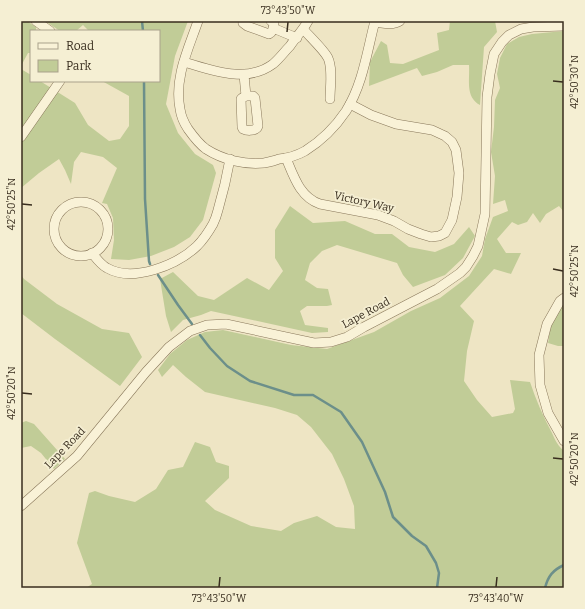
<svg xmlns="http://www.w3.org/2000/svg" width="585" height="609" font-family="Bitter,serif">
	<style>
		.green { fill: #c1cc97 }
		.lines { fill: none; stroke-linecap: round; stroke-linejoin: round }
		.stream { stroke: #6c8f8a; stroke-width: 2.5 }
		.minor-casing { stroke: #88775a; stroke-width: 10 }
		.minor { stroke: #f9f2d7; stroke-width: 9 }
		.ticks { fill: none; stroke: #382d1e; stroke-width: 1.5 }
		.labels { text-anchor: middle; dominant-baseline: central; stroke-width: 3.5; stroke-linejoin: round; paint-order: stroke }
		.street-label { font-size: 11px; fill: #382d1e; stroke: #f5efd3 }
		.neatline { fill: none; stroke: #382d1e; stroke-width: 1.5 }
		.ticks-label { font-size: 10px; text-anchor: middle; fill: #382d1e }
	</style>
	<rect width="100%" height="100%" fill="#eee5c4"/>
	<g class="green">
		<polygon points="21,21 27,21 36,27 36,31 31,31 31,53 28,53 21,66"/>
		<polygon points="45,21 188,21 175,56 166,104 178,133 195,154 213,165 216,173 203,220 190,237 174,247 151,256 129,260 111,259 114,240 113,218 107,204 102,203 117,168 103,157 81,152 74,162 71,184 65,170 59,159 39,173 21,188 21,69 31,75 31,81 40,81 75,103 88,125 109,141 120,139 129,126 129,96 102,81 159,81 159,31 89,31 83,25 76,31 60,31"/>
		<path d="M450,21H495L497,32L484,47L480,105C465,97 470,80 469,65H453L437,72L422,76L417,68L369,86L370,62L381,41L387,45L390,63L403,64L439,50L437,33L449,30Z"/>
		<path d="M564,31V212L559,206L546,214L540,223L533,213L527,222L518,225L512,222L497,239L506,253H521L511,274L494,269L460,306L474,321L467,351L464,381L477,400L492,417L513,413L515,409L510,380L530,382C536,400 543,416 552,433C555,440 558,446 564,451V588H86L92,584L77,543L89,493L95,491L109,496L135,502L156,489L168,470L183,467L195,442L210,447L216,462L229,466V478L205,501L215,510L251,526L281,531L294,523L317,516L336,527L355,529L354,506L344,479L332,454L311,427L297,415L275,408L205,392L186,377L173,365L162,377L158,370L170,354L187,340L205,332L223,330L291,345L327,349L374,332L411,311L440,298L469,276L482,256L485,239L493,217L508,211L505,200L493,204L495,176L491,152L494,127L495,100L500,88L497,74L500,58L507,44L519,37L532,34Z"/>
		<polygon points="290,206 313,223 345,221 375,234 392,234 409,247 435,252 454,244 469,227 475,236 463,258 445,275 413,287 403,275 397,263 337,245 322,251 310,263 305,280 317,288 328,289 332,305 327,306 307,306 300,311 305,325 328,328 328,332 312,333 211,311 201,315 183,320 171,332 166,316 160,279 173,272 198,296 214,300 247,278 269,290 283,271 275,258 275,230"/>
		<polygon points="21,275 24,279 57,304 102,329 129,333 142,357 120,386 55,339 21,313"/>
		<path d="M564,303V346H558L548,343C549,339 549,334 550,330C552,322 558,309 564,303Z"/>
		<polygon points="26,421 34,424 65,459 54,469 41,453 31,446 21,448 21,423"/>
	</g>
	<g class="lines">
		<g class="stream">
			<polyline points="142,21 143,31"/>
			<polyline points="144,81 145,199 149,261 150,264"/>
			<polyline points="158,275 178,305 192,324"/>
			<polyline points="200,335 210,348 227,366 250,381 294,395 313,395 341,412 362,442 385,492 393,517 412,536 426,546 436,563 439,573 437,588"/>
			<path d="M545,588C548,576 553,570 564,565"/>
		</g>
		<defs>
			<g id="minor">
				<polyline points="36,21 50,31"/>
				<path d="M198,21C188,50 174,78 180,109C181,116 184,123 188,129C193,136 199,144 206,149C223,160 245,165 264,163C269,162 274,161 279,159C288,158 298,155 305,151C321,141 336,126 346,111C363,84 367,51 375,21"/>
				<path d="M244,21L243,23L247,26L269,34C273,32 274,27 274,23L271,21"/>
				<path d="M374,22C383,23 392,26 400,21"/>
				<polyline points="273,28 297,38"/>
				<path d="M304,30C310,37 324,50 328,58C333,69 330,87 330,99"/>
				<path d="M184,62C212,70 246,84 273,64C280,58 284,52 290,46C296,37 303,30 308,21"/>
				<polyline points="244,75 246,96"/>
				<path d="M246,96H253L255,98L258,126L257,128C254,131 247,131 243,129L242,127L241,99L242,98Z"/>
				<polyline points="21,137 60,81"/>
				<path d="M286,158C294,177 300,197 320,204L378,215L394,221L408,229L421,234L431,237L439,236L445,233L452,220L457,197L459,173L456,150L452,142L445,136L432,130L396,124L371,115L350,104"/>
				<circle cx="81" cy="229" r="27"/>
				<path d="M92,253C96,258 101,265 107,268C133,283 177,265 197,246C203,240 209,231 213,224C215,220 217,214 218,210C223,193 227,176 230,159"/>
				<polyline points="564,298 560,301 547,324 539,355 540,385 548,413 564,441"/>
				<polyline points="21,506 77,456 146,372 169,347 190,331 207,325 226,324 314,343 331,342 347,337 364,327 437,289 460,273 466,267 473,256 478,246 485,214 487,97 490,74 494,54 502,42 509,35 521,29 533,27 564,26"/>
			</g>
		</defs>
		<use href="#minor" class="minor-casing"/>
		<use href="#minor" class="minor"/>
	</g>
	<path class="ticks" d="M287,32L288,22M553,81L563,82M22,204L32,205M553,269L563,271M22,393L32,394M553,458L563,459M219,587L220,577M496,587L497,577"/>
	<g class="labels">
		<g class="street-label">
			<text transform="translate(364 202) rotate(13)">Victory Way</text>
			<text transform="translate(366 313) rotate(-28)">Lape Road</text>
			<text transform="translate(65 448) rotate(-46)">Lape Road</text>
		</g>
	</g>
	<rect width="585" height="609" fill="none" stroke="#f5efd3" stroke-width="44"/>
	<rect x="30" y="30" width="130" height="52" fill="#f5efd3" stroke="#a9a18b"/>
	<rect x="38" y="43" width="20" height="6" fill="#f9f2d7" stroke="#a9a18b"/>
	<text x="66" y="50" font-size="12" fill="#382d1e">Road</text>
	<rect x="38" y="60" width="20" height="12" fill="#c1cc97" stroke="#a9a18b"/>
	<text x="66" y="70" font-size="12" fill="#382d1e">Park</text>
	<rect x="22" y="22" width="541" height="565" class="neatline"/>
	<g class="ticks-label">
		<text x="288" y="14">73°43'50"W</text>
		<text transform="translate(574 82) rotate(-90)" y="4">42°50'30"N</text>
		<text transform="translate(11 204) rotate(-90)" y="4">42°50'25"N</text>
		<text transform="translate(574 271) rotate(-90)" y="4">42°50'25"N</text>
		<text transform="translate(11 393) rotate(-90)" y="4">42°50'20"N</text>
		<text transform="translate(574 459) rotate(-90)" y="4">42°50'20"N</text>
		<text x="219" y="602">73°43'50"W</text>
		<text x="496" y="602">73°43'40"W</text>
	</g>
</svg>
